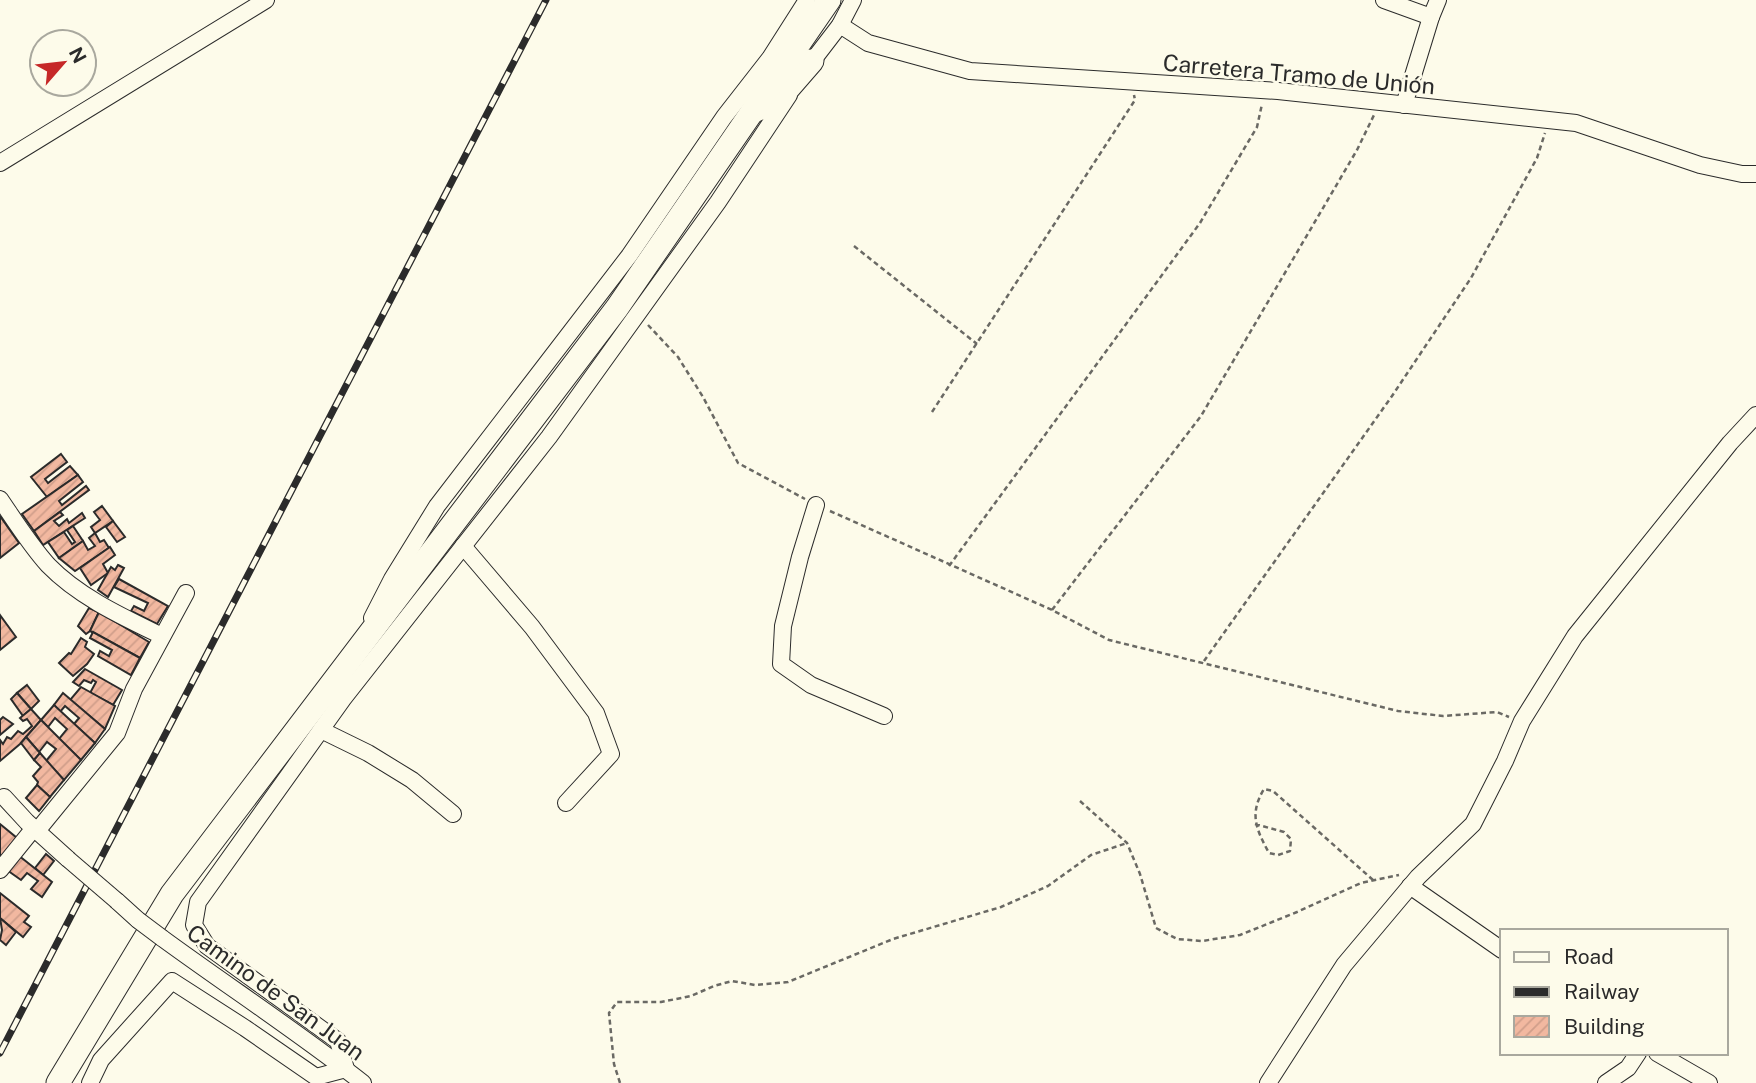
<svg xmlns="http://www.w3.org/2000/svg" width="1756" height="1083" font-family="'Public Sans',sans-serif">
	<style>
		.building { fill: url(#building-hatch); stroke: #2b2b2b; stroke-width: 2 }
		.lines { fill: none; stroke-linecap: round; stroke-linejoin: round }
		.minor-casing { stroke: #2b2b2b; stroke-width: 18 }
		.highway-casing { stroke: #2b2b2b; stroke-width: 25 }
		.path { stroke: #6a6964; stroke-width: 2.5; stroke-dasharray: 5 3.5; stroke-linecap: butt }
		.minor { stroke: #fdfbea; stroke-width: 16 }
		.highway { stroke: #fdfbea; stroke-width: 23 }
		.rail-casing { stroke: #2b2b2b; stroke-width: 7 }
		.rail { stroke: #fdfbea; stroke-width: 4.5; stroke-dasharray: 13; stroke-linecap: butt }
		.minor-bridge-casing { stroke: #2b2b2b; stroke-width: 18; stroke-linecap: butt }
		.minor-bridge { stroke: #fdfbea; stroke-width: 16 }
		.labels { text-anchor: middle; dominant-baseline: central; stroke-width: 5; stroke-linejoin: round; paint-order: stroke }
		.street-label { font-size: 23px; fill: #2b2b2b; stroke: #fdfbea }
	</style>
	<defs>
		<pattern id="building-hatch" width="6" height="6" patternUnits="userSpaceOnUse" patternTransform="scale(1.75)"><rect width="6" height="6" fill="#f2b8a0"/><path d="M-1 1l2-2M0 6l6-6M5 7l2-2" fill="none" stroke="#d09e8a"/></pattern>
	</defs>
	<rect width="100%" height="100%" fill="#fdfbea"/>
	<g class="building">
		<polygon points="61,454 67,462 45,479 48,483 70,466 78,475 47,497 31,477"/>
		<polygon points="78,475 83,482 59,501 62,505 86,486 89,490 34,531 22,514"/>
		<polygon points="102,506 113,521 95,533 91,527 100,520 94,512"/>
		<polygon points="60,512 63,515 54,521 59,526 67,519 69,523 82,513 85,518 43,545 34,531"/>
		<polygon points="0,516 19,543 0,558"/>
		<polygon points="113,521 125,537 117,542 106,527"/>
		<polygon points="73,526 83,541 59,558 48,542 64,532 72,544 75,542 67,530"/>
		<polygon points="95,533 100,542 104,540 109,548 75,571 59,558 83,541 88,550 95,546 89,538"/>
		<polygon points="110,547 115,555 103,564 108,573 91,585 80,568"/>
		<polygon points="118,565 124,568 108,597 98,590 111,567 115,570"/>
		<polygon points="119,579 168,606 157,624 131,611 134,606 144,611 148,603 114,587"/>
		<polygon points="89,608 99,612 90,631 86,634 78,626"/>
		<polygon points="99,612 149,642 140,658 90,631"/>
		<polygon points="0,615 16,637 0,650"/>
		<polygon points="93,632 140,658 131,675 98,656 100,651 109,656 112,650 90,638"/>
		<polygon points="81,638 87,642 85,647 94,654 87,664 73,676 59,663 69,653 71,654"/>
		<polygon points="85,669 122,690 113,705 90,693 96,682 93,680 91,683 84,680 79,686 73,682"/>
		<polygon points="27,685 39,701 31,709 17,693"/>
		<polygon points="81,687 115,706 105,729 70,700"/>
		<polygon points="17,693 31,709 23,716 11,699"/>
		<polygon points="63,693 105,729 95,743 74,724 79,718 65,706 60,712 54,705"/>
		<polygon points="54,705 95,743 81,760 59,739 67,729 55,718 48,727 41,720"/>
		<polygon points="31,709 41,720 20,744 0,761 0,740 3,744 7,737 11,739 18,731 23,734 32,726 27,719 23,721 20,718"/>
		<polygon points="3,717 13,724 0,735 0,720"/>
		<polygon points="41,720 81,760 64,780 46,761 56,749 47,742 39,752 26,737"/>
		<polygon points="26,737 40,753 34,760 21,743"/>
		<polygon points="40,753 64,780 50,797 37,785 38,782 33,776 41,767 34,760"/>
		<polygon points="37,785 50,797 39,811 26,798"/>
		<polygon points="0,824 17,838 0,859"/>
		<polygon points="46,854 54,861 43,875 35,868"/>
		<polygon points="18,855 52,882 42,897 31,889 38,881 27,873 21,880 7,870"/>
		<polygon points="0,893 29,916 24,922 31,927 23,937 0,918"/>
		<polygon points="0,918 16,932 6,945 0,940 2,930"/>
	</g>
	<g class="lines">
		<defs>
			<g id="minor">
				<polyline points="1384,0 1431,17"/>
				<polyline points="840,25 868,43 970,71 1278,91 1576,123 1700,165 1742,174 1756,174"/>
				<polyline points="807,68 840,25 853,0"/>
				<polyline points="1404,105 1431,17 1438,0"/>
				<polyline points="0,163 266,0"/>
				<path d="M0,499C15,521 30,545 48,565C79,597 123,617 162,636"/>
				<polyline points="816,505 800,557 783,626 781,664 811,685 884,716"/>
				<polyline points="463,546 532,627 596,713 611,754 566,803"/>
				<polyline points="372,618 392,579 437,506 629,256 724,117 770,58 807,0"/>
				<polyline points="321,730 368,753 412,780 453,814"/>
				<polyline points="4,797 27,822 68,859"/>
				<polyline points="37,831 117,733 134,689 186,593"/>
				<polyline points="0,870 34,828"/>
				<polyline points="1410,886 1502,950"/>
				<polyline points="117,901 138,920"/>
				<path d="M162,938C229,987 298,1032 363,1083"/>
				<polyline points="1657,1053 1709,1083"/>
				<polyline points="90,1083 101,1060 172,981 245,1028 316,1077 346,1069 338,1041 207,946 194,925 198,902 343,699 549,437 718,202 789,95"/>
				<polyline points="1268,1083 1344,965 1418,877 1473,824 1505,761 1522,721 1575,636 1730,443 1756,415"/>
				<polyline points="1606,1083 1628,1068 1638,1053"/>
			</g>
			<g id="highway">
				<polyline points="752,112 779,99 812,61"/>
				<polyline points="58,1083 172,894 617,308 829,0"/>
			</g>
		</defs>
		<use href="#minor" class="minor-casing"/>
		<use href="#highway" class="highway-casing"/>
		<g class="path">
			<polyline points="854,246 977,344"/>
			<polyline points="648,325 678,357 703,397 738,463 805,499"/>
			<polyline points="932,412 1135,100 1134,95"/>
			<polyline points="830,511 1052,610 1109,640 1398,711 1443,716 1497,712 1509,717"/>
			<polyline points="949,566 1200,223 1257,127 1262,104"/>
			<polyline points="1052,610 1201,416 1357,150 1374,115"/>
			<polyline points="1204,661 1392,396 1471,278 1537,158 1545,133"/>
			<polyline points="1080,801 1127,843 1140,874 1156,928 1177,939 1202,941 1240,935 1297,912 1361,883 1399,875"/>
			<path d="M1255,824L1284,832L1291,839L1290,851L1278,855L1269,853C1256,829 1249,814 1264,789L1273,791L1373,880"/>
			<polyline points="620,1083 614,1064 609,1013 617,1002 661,1002 691,996 714,986 732,981 755,985 788,982 893,939 1001,907 1048,886 1091,855 1127,843"/>
		</g>
		<use href="#minor" class="minor"/>
		<use href="#highway" class="highway"/>
		<defs>
			<polyline id="rail" points="0,1053 546,0"/>
		</defs>
		<use href="#rail" class="rail-casing"/>
		<use href="#rail" class="rail"/>
		<defs>
			<g id="minor-bridge">
				<polyline points="68,859 117,901"/>
				<polyline points="138,920 162,938"/>
			</g>
		</defs>
		<use href="#minor-bridge" class="minor-bridge-casing"/>
		<use href="#minor-bridge" class="minor-bridge"/>
	</g>
	<g class="labels">
		<g class="street-label">
			<text transform="translate(1299 74) rotate(5)">Carretera Tramo de Unión</text>
			<text transform="translate(276 992) rotate(36)">Camino de San Juan</text>
		</g>
	</g>
	<rect x="1500" y="929" width="228" height="126" fill="#fdfbea" stroke="#a9a89e" stroke-width="2"/>
	<rect x="1514" y="952" width="35" height="10" fill="#fdfbea" stroke="#a9a89e" stroke-width="2"/>
	<text x="1564" y="964" font-size="21" fill="#2b2b2b">Road</text>
	<rect x="1514" y="987" width="35" height="10" fill="#2b2b2b" stroke="#a9a89e" stroke-width="2"/>
	<text x="1564" y="999" font-size="21" fill="#2b2b2b">Railway</text>
	<rect x="1514" y="1016" width="35" height="21" fill="url(#building-hatch)" stroke="#a9a89e" stroke-width="2"/>
	<text x="1564" y="1034" font-size="21" fill="#2b2b2b">Building</text>
	<g transform="translate(63 63) rotate(62)"><circle r="33" fill="#fdfbea" stroke="#a9a89e" stroke-width="2"/>
	<path d="M0-5L12 26L0 18L-12 26Z" fill="#c62828"/>
	<text y="-10" font-size="19" font-weight="bold" text-anchor="middle" fill="#2b2b2b">N</text>
	</g>
</svg>
